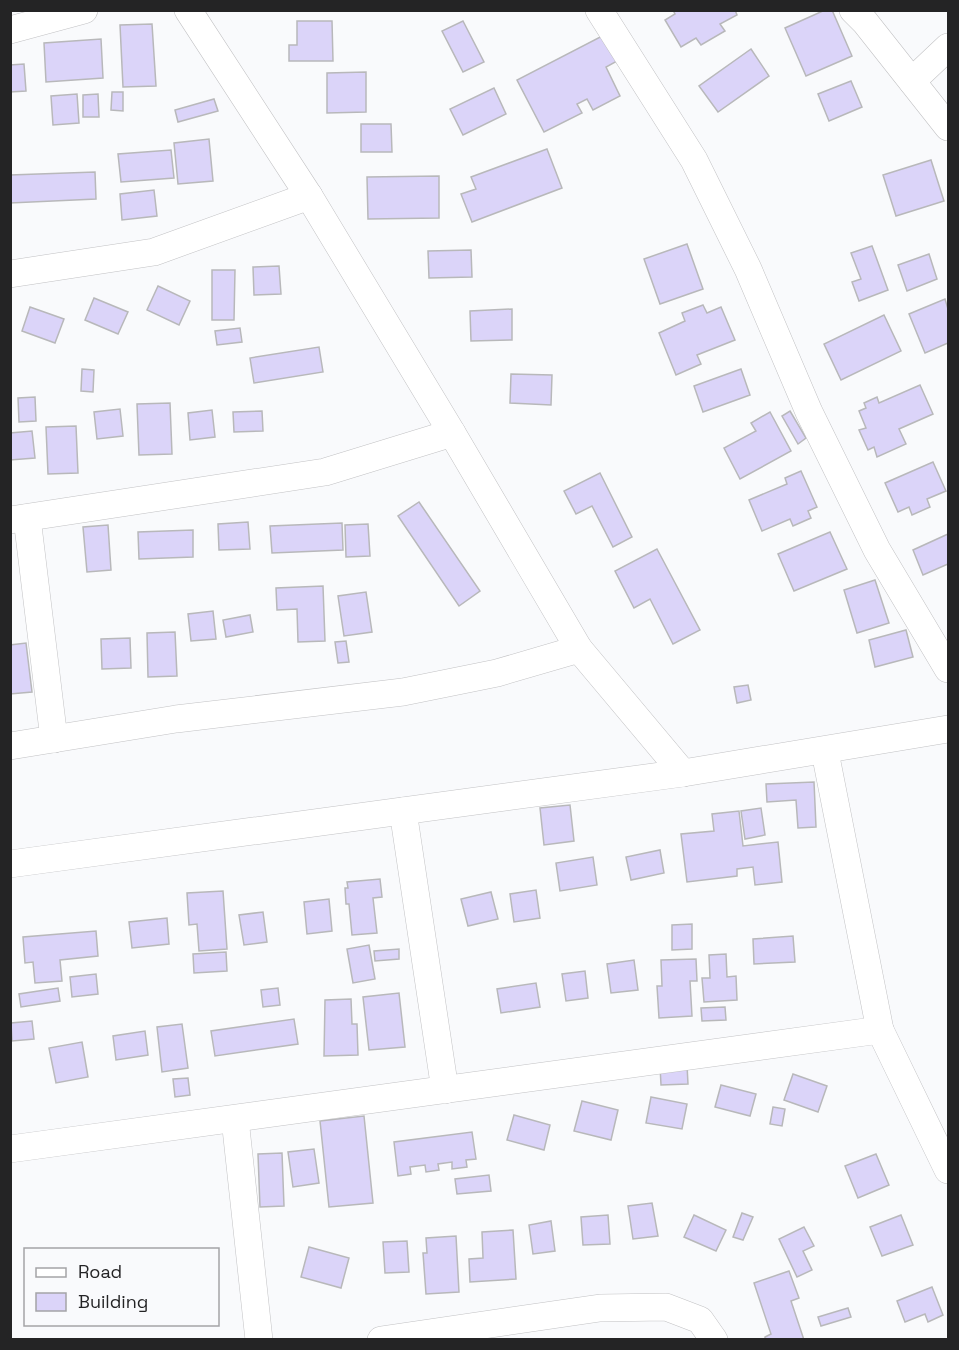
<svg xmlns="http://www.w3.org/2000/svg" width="959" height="1350" font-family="'Space Grotesk',sans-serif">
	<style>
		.building { fill: #dbd4f9; stroke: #b8b8ba; stroke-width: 1.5 }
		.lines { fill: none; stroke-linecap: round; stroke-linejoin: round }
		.minor-casing { stroke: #c2c2c4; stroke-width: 28 }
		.minor { stroke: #fff; stroke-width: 27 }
	</style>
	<rect width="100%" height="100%" fill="#f9fafc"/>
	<g class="building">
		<polygon points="673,10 735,10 737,15 720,24 725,31 701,45 696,38 681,47 665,20 675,14"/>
		<polygon points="825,10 832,10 852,56 806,76 785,28"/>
		<polygon points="297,21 332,21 333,61 289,61 289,45 297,45"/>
		<polygon points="463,21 484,62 463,72 442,31"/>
		<polygon points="152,24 156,86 123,87 120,25"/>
		<polygon points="606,34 619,60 606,67 620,96 593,110 587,99 577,104 582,113 544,132 517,80"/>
		<polygon points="101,39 103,78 46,82 44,43"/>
		<polygon points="751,49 769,76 718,112 699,86"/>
		<polygon points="24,64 26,91 10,92 10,65"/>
		<polygon points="366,72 366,112 327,113 327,73"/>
		<polygon points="851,81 862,107 829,121 818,94"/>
		<polygon points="494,88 506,114 463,135 450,109"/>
		<polygon points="112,92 123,92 123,111 111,110"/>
		<polygon points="77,94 79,123 53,125 51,96"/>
		<polygon points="98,94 99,117 83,117 83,95"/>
		<polygon points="214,99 218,111 178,122 175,110"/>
		<polygon points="361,124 391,124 392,152 361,152"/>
		<polygon points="209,139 213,181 178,184 174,143"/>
		<polygon points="547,149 562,188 472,222 461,194 476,189 471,177"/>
		<polygon points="171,150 174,178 121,182 118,154"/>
		<polygon points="931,160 944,201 896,216 883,175"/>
		<polygon points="95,172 96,199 10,203 10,175"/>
		<polygon points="439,176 439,218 368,219 367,177"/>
		<polygon points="154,190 157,216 122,220 120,194"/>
		<polygon points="687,244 703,289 660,304 644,259"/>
		<polygon points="872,246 888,290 859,301 852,282 861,279 851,253"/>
		<polygon points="471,250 472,277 429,278 428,251"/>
		<polygon points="929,254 937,279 907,291 898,265"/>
		<polygon points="279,266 281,294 254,295 253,267"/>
		<polygon points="212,270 235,270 234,320 212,320"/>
		<polygon points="158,286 190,301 179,325 147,310"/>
		<polygon points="94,298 128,312 118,334 85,320"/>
		<polygon points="945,299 948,309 948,343 925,353 909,314"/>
		<polygon points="703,305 707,313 721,307 735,340 697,355 701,364 676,375 659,333 685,321 682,313"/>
		<polygon points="30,307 64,319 55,343 22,331"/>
		<polygon points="512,309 512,340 471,341 470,311"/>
		<polygon points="884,315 901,351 841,380 824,344"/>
		<polygon points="240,328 242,342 217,345 215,331"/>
		<polygon points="319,347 323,372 254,383 250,358"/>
		<polygon points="82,369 94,370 93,392 81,391"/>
		<polygon points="741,369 750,395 703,412 694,386"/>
		<polygon points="511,374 552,375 551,405 510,403"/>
		<polygon points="920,385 933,414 899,429 906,444 877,457 874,447 868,450 859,430 866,428 859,411 866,408 864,403 877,397 879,403"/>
		<polygon points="35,397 36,421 19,422 18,398"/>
		<polygon points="170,403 172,454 139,455 137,404"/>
		<polygon points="120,409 123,436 97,439 94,412"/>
		<polygon points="212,410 215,437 190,440 188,413"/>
		<polygon points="262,411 263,431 234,432 233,412"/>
		<polygon points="790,411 806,438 798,444 782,416"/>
		<polygon points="770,412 791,451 740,479 724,448 756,431 751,423"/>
		<polygon points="76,426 78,473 48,474 46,427"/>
		<polygon points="32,431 35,458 10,460 10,433"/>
		<polygon points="933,462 946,491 927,499 930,507 912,515 909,507 898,512 885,483"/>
		<polygon points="801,471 817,507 808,511 811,518 793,526 790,519 762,531 749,500 787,484 785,478"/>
		<polygon points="600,473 632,537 613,547 592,506 576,514 564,491"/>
		<polygon points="419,502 480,591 459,606 398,516"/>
		<polygon points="248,522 250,549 219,550 218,524"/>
		<polygon points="342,523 343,550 272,553 270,526"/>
		<polygon points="368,524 370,556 346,557 345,525"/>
		<polygon points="108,525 111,570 87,572 83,527"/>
		<polygon points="193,530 193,557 139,559 138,532"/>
		<polygon points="830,532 847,569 794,591 778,554"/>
		<polygon points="948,534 948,564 923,575 913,550"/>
		<polygon points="657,549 700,630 673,644 650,599 634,608 615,571"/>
		<polygon points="875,580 889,623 857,633 844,590"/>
		<polygon points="323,586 325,641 298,642 297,609 277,610 276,588"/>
		<polygon points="366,592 372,632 344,636 338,596"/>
		<polygon points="213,611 216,639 191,641 188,614"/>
		<polygon points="250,615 253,632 226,637 223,620"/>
		<polygon points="906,630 913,657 875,667 869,640"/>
		<polygon points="175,632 177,676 148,677 147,633"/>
		<polygon points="130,638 131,668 102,669 101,639"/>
		<polygon points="346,641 349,662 338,663 335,642"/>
		<polygon points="26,643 32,692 10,694 10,645"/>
		<polygon points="748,685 751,700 737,703 734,687"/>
		<polygon points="814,782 816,827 798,828 796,800 767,802 766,784"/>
		<polygon points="570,805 574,841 544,845 540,808"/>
		<polygon points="761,808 765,835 745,839 741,811"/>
		<polygon points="739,811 743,846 778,842 782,882 755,885 753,867 737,869 737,876 687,882 681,834 714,831 712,814"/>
		<polygon points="660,850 664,873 631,880 626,857"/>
		<polygon points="593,857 597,885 560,891 556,863"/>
		<polygon points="380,879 382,897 373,898 377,933 352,935 349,904 346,904 345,888 348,888 347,882"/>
		<polygon points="536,890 540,918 514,922 510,894"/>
		<polygon points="223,891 227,949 199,951 197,924 189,925 187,893"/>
		<polygon points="491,892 498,919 468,926 461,899"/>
		<polygon points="329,899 332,931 307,934 304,902"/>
		<polygon points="263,912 267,942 244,945 239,915"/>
		<polygon points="167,918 169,944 132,948 129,922"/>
		<polygon points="692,924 692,949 672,950 672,925"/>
		<polygon points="96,931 98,956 60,960 62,981 35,983 33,962 25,963 23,937"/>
		<polygon points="793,936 795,962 754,964 753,939"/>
		<polygon points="369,945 375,979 353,983 347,949"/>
		<polygon points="399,949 399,959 375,961 374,951"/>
		<polygon points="226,952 227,971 194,973 193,954"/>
		<polygon points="726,954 727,977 736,976 737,1000 704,1002 702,978 710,978 709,955"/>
		<polygon points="696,959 697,981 690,981 692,1016 659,1018 657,986 662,986 661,960"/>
		<polygon points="634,960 638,990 611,993 607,964"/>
		<polygon points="585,971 588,998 566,1001 562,974"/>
		<polygon points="96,974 98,994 72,997 70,977"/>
		<polygon points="536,983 540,1007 501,1013 497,989"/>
		<polygon points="58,988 60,1001 21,1007 19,994"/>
		<polygon points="278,988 280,1005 263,1007 261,990"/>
		<polygon points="399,993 405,1047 369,1050 363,997"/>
		<polygon points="351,999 352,1024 357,1024 358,1055 324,1056 325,1000"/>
		<polygon points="725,1007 726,1020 702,1021 701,1008"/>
		<polygon points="294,1019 298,1044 215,1056 211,1031"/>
		<polygon points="32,1021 34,1039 12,1041 11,1023"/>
		<polygon points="182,1024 188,1068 162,1072 157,1027"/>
		<polygon points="145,1031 148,1055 116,1060 113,1036"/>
		<polygon points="82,1042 88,1077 56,1083 49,1048"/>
		<polygon points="687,1065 688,1084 661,1085 660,1066"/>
		<polygon points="793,1074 827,1086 818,1112 784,1100"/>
		<polygon points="188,1078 190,1095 175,1097 173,1079"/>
		<polygon points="721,1085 756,1094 750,1116 715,1107"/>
		<polygon points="651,1097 687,1104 682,1129 646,1123"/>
		<polygon points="582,1101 618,1110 611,1140 574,1131"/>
		<polygon points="773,1107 785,1109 782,1126 770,1124"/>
		<polygon points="514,1115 550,1125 544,1150 507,1140"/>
		<polygon points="364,1116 373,1203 329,1207 320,1121"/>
		<polygon points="472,1132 476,1159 466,1160 467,1167 452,1169 452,1162 438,1164 439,1170 426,1172 425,1165 410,1167 411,1174 398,1176 394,1142"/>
		<polygon points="314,1149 319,1183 293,1187 288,1152"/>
		<polygon points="282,1153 284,1206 260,1207 258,1154"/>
		<polygon points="876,1154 889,1185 858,1198 845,1166"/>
		<polygon points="489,1175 491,1191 457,1194 455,1179"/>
		<polygon points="652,1203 658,1236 633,1239 628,1206"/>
		<polygon points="742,1213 753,1217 743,1240 733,1237"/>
		<polygon points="608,1215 610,1244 583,1245 581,1217"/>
		<polygon points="694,1215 726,1230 716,1251 684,1237"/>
		<polygon points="901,1215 913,1245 882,1256 870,1227"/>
		<polygon points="551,1221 555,1251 533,1254 529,1225"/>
		<polygon points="804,1227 814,1246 803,1251 812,1270 797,1277 779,1239"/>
		<polygon points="513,1230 516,1279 470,1282 469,1259 483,1258 482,1232"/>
		<polygon points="456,1236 459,1292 426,1294 423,1253 427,1253 426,1238"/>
		<polygon points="407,1241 409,1272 385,1273 383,1242"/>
		<polygon points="309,1247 349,1258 341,1288 301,1277"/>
		<polygon points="789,1271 799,1298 791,1301 804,1340 765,1340 765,1337 771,1334 754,1283"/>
		<polygon points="932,1287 943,1315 928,1322 925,1314 905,1322 897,1301"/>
		<polygon points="848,1308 851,1317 821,1326 818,1317"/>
	</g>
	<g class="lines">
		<defs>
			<g id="minor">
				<polyline points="188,10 309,196 452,433 579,649 683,773"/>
				<polyline points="599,10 694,160 748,269 809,412 877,550 948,669"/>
				<polyline points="853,10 865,22 948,127"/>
				<polyline points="10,30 84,10"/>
				<polyline points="912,81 948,47"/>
				<polyline points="10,274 154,252 309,196"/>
				<polyline points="27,518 54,739"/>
				<polyline points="10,520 325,472 452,433"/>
				<polyline points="10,746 176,719 403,692 497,673 579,649"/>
				<polyline points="403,811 445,1090"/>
				<polyline points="10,864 683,773 948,729"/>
				<polyline points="880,1030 948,1170"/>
				<polyline points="235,1119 259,1340"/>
				<polyline points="10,1149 880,1030 825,752"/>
				<polyline points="381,1340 600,1308 666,1307 700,1320 714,1340"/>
			</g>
		</defs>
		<use href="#minor" class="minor-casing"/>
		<use href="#minor" class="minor"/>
	</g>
	<rect width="959" height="1350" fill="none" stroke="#242425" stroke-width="24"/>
	<rect x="24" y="1248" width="195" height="78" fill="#f9fafc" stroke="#a4a4a6" stroke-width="1.5"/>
	<rect x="36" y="1268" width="30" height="9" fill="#ffffff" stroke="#a4a4a6" stroke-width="1.5"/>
	<text x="78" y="1278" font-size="18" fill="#242425">Road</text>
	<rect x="36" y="1293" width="30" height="18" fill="#dbd4f9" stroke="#a4a4a6" stroke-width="1.5"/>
	<text x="78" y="1308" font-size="18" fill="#242425">Building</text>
</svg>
